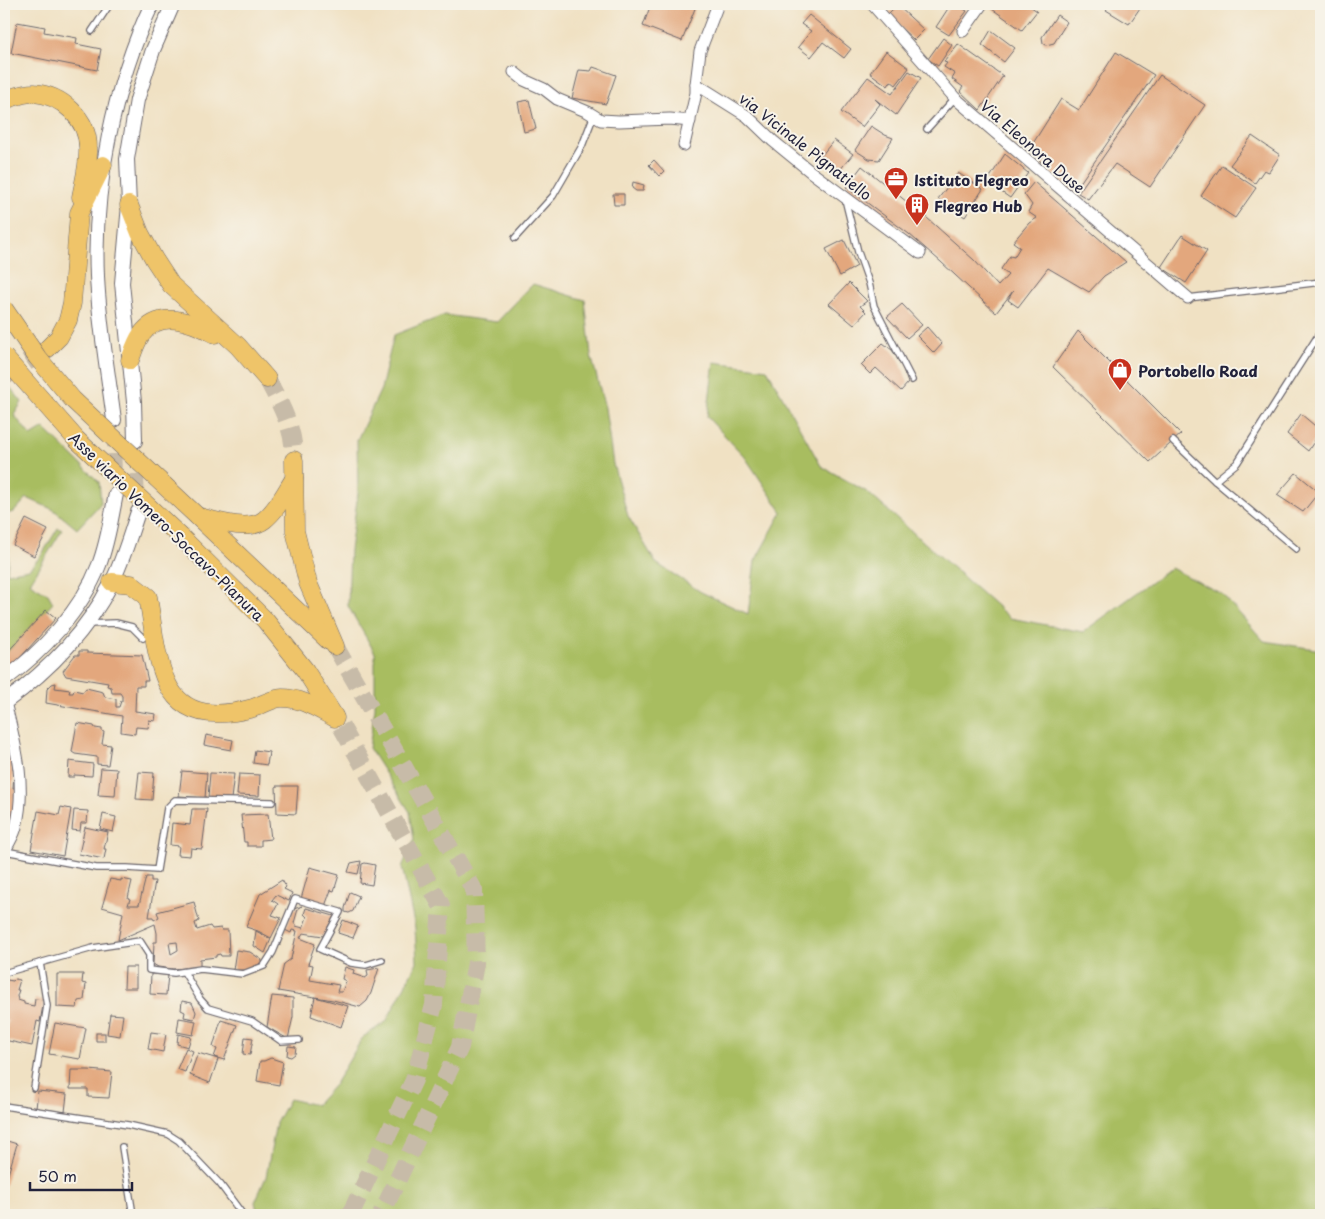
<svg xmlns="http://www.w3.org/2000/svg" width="1325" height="1219" font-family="'Playpen Sans',sans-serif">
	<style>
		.green { fill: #a8bd61; stroke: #65704e }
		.building { fill: #e3a77d; fill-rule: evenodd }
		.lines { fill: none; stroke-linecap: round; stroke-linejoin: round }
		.tertiary-tunnel { stroke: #c7bba8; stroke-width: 14; stroke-dasharray: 14 7; stroke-linecap: butt }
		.trunk-tunnel { stroke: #c7bba8; stroke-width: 18; stroke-dasharray: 18 9; stroke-linecap: butt }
		.service-casing { stroke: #6a656b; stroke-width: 8 }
		.minor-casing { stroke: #6a656b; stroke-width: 13 }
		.tertiary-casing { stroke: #6a656b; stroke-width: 16 }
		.trunk-casing { stroke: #6a656b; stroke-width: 19 }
		.service { stroke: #fff; stroke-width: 5.5 }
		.minor { stroke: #fff; stroke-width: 11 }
		.tertiary { stroke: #fff; stroke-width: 14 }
		.trunk { stroke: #efc469; stroke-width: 18 }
		.trunk-bridge-casing { stroke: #6a656b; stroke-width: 19; stroke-linecap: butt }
		.trunk-bridge { stroke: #efc469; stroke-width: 18 }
		.labels { text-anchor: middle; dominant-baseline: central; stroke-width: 4; stroke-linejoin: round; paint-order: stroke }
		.street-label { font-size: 15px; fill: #22223b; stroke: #f7f3e8 }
		.poi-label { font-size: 15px; font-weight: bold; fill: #22223b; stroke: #f7f3e8; text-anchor: start }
	</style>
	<rect width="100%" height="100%" fill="#f7f3e8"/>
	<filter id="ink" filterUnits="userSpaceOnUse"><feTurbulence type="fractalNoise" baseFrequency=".02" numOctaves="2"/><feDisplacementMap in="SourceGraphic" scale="10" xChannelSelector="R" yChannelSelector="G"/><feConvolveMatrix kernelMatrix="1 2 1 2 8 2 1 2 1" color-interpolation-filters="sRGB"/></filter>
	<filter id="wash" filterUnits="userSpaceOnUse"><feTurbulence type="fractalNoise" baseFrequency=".0096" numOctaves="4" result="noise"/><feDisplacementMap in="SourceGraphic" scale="20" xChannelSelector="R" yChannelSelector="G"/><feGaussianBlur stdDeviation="1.12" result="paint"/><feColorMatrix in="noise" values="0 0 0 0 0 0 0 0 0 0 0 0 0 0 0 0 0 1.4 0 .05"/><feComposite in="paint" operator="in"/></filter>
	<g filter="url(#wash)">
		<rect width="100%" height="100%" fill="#f0e1c3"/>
		<g class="green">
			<polygon points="533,284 585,300 591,355 605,408 613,464 628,516 656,563 701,592 748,614 755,561 782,512 745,457 707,417 714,362 767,369 821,466 867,492 1010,618 1083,632 1171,568 1222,594 1264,641 1321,650 1321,1215 258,1215 255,1202 266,1177 276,1123 289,1099 316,1105 335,1084 363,1037 386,1022 417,962 415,928 402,867 414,840 410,812 369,748 375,708 375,653 348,606 350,550 358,493 357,440 381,389 394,335 445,315 497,322"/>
			<polygon points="9,386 22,402 14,415 31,436 44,428 99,482 101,503 77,529 54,510 27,498 14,512 4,514 4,390"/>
			<polygon points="58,528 62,530 30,583 48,594 53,603 4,656 4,614 5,613 6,596 4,596 4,547 9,548 7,573 29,569 41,556"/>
		</g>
		<g id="blocks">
			<g class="building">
				<polygon points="651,4 691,4 696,6 682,41 643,26"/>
				<polygon points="951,4 956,4 967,11 949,35 936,27"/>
				<polygon points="996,4 1027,4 1037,11 1022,30 992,9"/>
				<polygon points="1110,4 1139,4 1142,5 1129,24 1106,10"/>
				<polygon points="897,5 924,30 914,40 887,15"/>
				<polygon points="809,15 851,49 844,58 823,42 811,57 798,47 811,31 801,24"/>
				<polygon points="1057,15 1067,22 1054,43 1046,45 1043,43 1042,37"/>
				<polygon points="17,22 45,27 44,32 77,38 76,44 101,49 97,70 11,53"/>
				<polygon points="991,30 1015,48 1004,62 982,45"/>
				<polygon points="943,38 952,45 938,66 928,59"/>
				<polygon points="958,44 1003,76 980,110 960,91 963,87 952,79 955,74 944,67 947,63 944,62"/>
				<polygon points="886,51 909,68 896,85 891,81 888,86 870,73"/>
				<polygon points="1116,52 1154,75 1073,193 1044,166 1030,148 1061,99 1079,110"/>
				<polygon points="593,67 616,75 606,104 572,98 579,70 591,71"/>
				<polygon points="909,71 921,78 896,115 875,99 880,104 862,127 841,112 868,77 892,94"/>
				<polygon points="1160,75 1205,105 1150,187 1115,164 1088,199 1078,193"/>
				<polygon points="529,100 536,129 524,132 518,102"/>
				<polygon points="871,126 885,135 893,138 879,160 869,159 855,150"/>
				<polygon points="1252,136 1280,155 1269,172 1264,170 1255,183 1230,165"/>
				<polygon points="834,140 853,154 839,171 821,156"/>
				<polygon points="1005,154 1028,173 1010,198 987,182"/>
				<polygon points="654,160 664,171 659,176 649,165"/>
				<polygon points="1222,165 1256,188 1235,218 1201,196"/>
				<polygon points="862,166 927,218 974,260 998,286 1008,275 1001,269 1010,256 1014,257 1020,247 1013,242 1029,223 1037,218 1028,212 1032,205 1024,194 1034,182 1126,262 1104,276 1089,292 1048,268 1018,307 1008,300 1013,291 996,313 941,262 909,234 846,187"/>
				<polygon points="958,173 983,189 965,217 938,199"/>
				<polygon points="633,182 644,185 643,191 636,191 632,188"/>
				<polygon points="613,194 624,194 624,205 614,205"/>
				<polygon points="1182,235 1207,251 1186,283 1161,267"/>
				<polygon points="844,240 857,266 840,276 826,249"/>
				<polygon points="849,283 867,301 860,306 866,312 854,325 829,304"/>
				<polygon points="902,304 922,325 907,338 887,317"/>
				<polygon points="927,327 942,344 934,353 917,336"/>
				<polygon points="1078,331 1181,434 1150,462 1053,367"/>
				<polygon points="883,343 892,350 900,361 908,383 901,391 876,368 870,374 861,365"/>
				<polygon points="1301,414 1321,431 1308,451 1287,434"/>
				<polygon points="1296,473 1319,492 1303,512 1277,495"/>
				<polygon points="26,519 48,530 34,556 13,545"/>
				<polygon points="46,610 56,618 9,670 4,665 4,656"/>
				<polygon points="79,651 87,651 87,653 142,655 148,681 144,681 144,686 136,686 135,711 156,714 155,721 149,720 148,728 136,727 135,734 121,732 122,716 46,703 47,689 52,684 56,683 55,688 70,690 69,693 73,693 74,690 83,692 86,688 103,692 105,697 116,699 116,707 119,707 121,701 122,701 122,696 120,693 112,693 111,687 107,686 108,683 66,676 63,671 75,655 79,655"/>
				<polygon points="77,723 94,726 95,728 102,729 102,731 104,732 102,744 111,745 108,765 97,764 97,757 75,754 72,752"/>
				<polygon points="206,735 233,740 231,750 204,745"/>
				<polygon points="9,742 14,774 13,788 17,788 12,826 4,824 4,743"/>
				<polygon points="255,750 269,752 267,765 253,763"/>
				<polygon points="69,761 93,764 92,776 74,775 74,777 68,777"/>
				<polygon points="101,768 117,769 115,796 98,795"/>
				<polygon points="182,771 207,773 205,798 179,796"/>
				<polygon points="139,772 154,773 152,800 136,799"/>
				<polygon points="210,773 234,774 231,799 208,798"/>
				<polygon points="239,774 260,775 259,796 237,795"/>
				<polygon points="276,786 298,786 296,814 277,813"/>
				<polygon points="61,807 71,809 63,856 31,850 38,811 59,815"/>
				<polygon points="192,809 207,809 202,849 191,848 190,856 178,855 179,846 170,845 172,823 190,825"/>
				<polygon points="74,810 88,811 87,823 81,823 80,831 72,830"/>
				<polygon points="103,814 116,817 113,832 100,829"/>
				<polygon points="268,814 271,839 261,840 261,846 247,846 247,842 244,842 241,815"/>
				<polygon points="85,827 108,832 104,849 106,849 104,859 79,854"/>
				<polygon points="361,861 358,874 348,872 351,863"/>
				<polygon points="365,863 375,865 372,885 360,883 362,864"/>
				<polygon points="310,867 339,875 334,891 331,890 325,906 301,899"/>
				<path d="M146,877H151V881H155L149,917H153L154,920L159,917L157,912L194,902L199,921L195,923L197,930L210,926L212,929L221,928V930H228L229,956H221L220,954L216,955V957L200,959V967L173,969L158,967L153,964L154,942H157V933L155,924L118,940L123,913L102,907L110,879L121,881V879L132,881L128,898L130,899L128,905H139ZM177,942L178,950L171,954L169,943Z"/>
				<polygon points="282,880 286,887 284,889 292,893 289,901 276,895 272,900 278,904 272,915 281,918 271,938 258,931 246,927 260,894"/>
				<polygon points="350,892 359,896 353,911 349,913 345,912 345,908"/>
				<polygon points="302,906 298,909 294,923 296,926 303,928 307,917 304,914 306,908 334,916 323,936 303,933 300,938 315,944 308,964 313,965 310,980 339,985 337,992 342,992 346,981 342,979 345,967 354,970 353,974 365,978 368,976 367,970 379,968 371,993 367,1001 360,1007 333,1000 278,991 284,964 291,959 297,931 292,930 291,933 285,930 294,909"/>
				<polygon points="343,920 358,926 353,938 338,933"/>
				<polygon points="256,931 271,939 265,953 254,946"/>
				<polygon points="236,950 250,952 262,960 257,967 249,970 233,970"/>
				<polygon points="125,967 136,967 136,988 124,988"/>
				<polygon points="57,974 83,974 82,983 86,984 84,1000 78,1001 77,1008 57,1007"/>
				<polygon points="151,974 168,975 166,995 150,994"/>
				<polygon points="15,979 20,980 17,990 19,990 17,996 18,1000 24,1002 24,1004 34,1006 35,999 44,1000 40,1022 37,1021 32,1046 4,1040 8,1021 4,1020 4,989 7,980 13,981"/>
				<polygon points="272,996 293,998 293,1017 288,1039 267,1027"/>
				<polygon points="315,997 348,1006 341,1027 311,1016"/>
				<polygon points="182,1001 192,1003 196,1012 194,1019 184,1017 185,1012 181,1010"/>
				<polygon points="110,1014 123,1015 120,1036 107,1034"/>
				<polygon points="179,1018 196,1021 193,1035 177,1032"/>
				<polygon points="221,1020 237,1025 224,1060 214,1057 217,1049 213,1047"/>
				<polygon points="55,1023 86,1028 80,1059 49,1054"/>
				<polygon points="151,1032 166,1034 163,1052 148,1049"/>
				<rect x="96" y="1033" width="9" height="8"/>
				<polygon points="178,1034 191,1037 188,1047 177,1044"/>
				<polygon points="245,1037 253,1038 250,1055 243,1054"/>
				<polygon points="288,1046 296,1047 295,1054 291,1057 287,1056"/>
				<polygon points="186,1048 193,1051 185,1072 177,1069"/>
				<polygon points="198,1053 218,1059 210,1083 190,1075"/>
				<polygon points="271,1058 283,1062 279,1085 257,1081 260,1061 264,1061"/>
				<polygon points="71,1070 89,1070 112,1072 109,1098 88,1097 88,1089 70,1089"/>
				<polygon points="38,1091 67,1094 65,1112 36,1108"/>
				<polygon points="4,1140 17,1144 4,1188"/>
			</g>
		</g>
	</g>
	<g filter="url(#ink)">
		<use href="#blocks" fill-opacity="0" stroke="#6a656b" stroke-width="1"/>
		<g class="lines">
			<g class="tertiary-tunnel">
				<polyline points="114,433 115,481"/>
				<polyline points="136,453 138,501"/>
			</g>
			<g class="trunk-tunnel">
				<polyline points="4,377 47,349"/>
				<path d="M267,379C281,405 295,430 294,460"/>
				<polyline points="335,646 474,890 476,963 460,1047 381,1215"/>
				<polyline points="341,726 441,905 434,1005 414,1080 350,1215"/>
			</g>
			<defs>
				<g id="service">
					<polyline points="92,31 110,4"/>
					<polyline points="927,129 955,98"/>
					<polyline points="845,199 858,252 869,283 874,306 912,380"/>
					<polyline points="515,238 553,196 582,146 594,115"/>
					<polyline points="1188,298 1321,282"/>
					<polyline points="1173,441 1215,481"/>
					<polyline points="1296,549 1215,481 1237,463 1321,331"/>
					<polyline points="88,624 116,623 132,627 143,638"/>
					<polyline points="5,851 96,868 127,868 157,870 167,808 175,800 272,802"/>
					<polyline points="184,972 200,999 208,1008 252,1021 281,1041 299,1040"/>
					<polyline points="4,973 93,948 140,941 149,955 149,970 174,973 201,969 243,974 264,966 273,952 295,899 340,912 320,949 351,963 366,965 382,960"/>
					<polyline points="34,1088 47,1006 40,963"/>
					<polyline points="4,1106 128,1125 168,1134 179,1141 220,1184 243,1215"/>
					<polyline points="122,1147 133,1215"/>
				</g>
				<g id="minor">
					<polyline points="872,4 955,98 1188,298"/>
					<polyline points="963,31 982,4"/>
					<polyline points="514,72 524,80 544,89 557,99 588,112 601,120 619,121 670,119 690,121"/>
					<polyline points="696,84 747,116 773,141 811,172 920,253"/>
					<polyline points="684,145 696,93 696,84 700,51 718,4"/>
					<path d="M4,855C6,845 14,837 16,827C27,784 15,744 5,702"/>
				</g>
				<g id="tertiary">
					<path d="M114,420C108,372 99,324 97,276C93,188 114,84 152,4"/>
					<polyline points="135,441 134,402 122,283 129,205 127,159 137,100 153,50 173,4"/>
					<path d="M4,680C42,652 82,610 99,565C108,542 111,518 116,494"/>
					<path d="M4,703C48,671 86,633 111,584C123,561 130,535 138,512"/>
				</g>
				<g id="trunk">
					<path d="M4,100C14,97 23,93 34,93C62,95 88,119 88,148C89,164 84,181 81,197"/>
					<polyline points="129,205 140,233 154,259 171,285 238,346 267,379"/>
					<polyline points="47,349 59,337 68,320 72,303 79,213 103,165"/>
					<path d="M130,360C133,352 136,342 141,335C160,308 192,322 215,334"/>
					<polyline points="294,460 295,531 308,583 335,646"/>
					<polyline points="197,516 329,641"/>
					<path d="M200,517C216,521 249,532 264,520C277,510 285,493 294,479"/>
					<polyline points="181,537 265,620 305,670 334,716"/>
					<path d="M112,582L131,584L148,597C153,625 155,657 167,683C184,719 220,717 253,708C262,705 273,698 282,698C302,698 318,709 335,718"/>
				</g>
			</defs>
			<use href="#service" class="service-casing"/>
			<use href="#minor" class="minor-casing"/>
			<use href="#tertiary" class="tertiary-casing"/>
			<use href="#trunk" class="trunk-casing"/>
			<use href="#service" class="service"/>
			<use href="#minor" class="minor"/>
			<use href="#tertiary" class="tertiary"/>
			<use href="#trunk" class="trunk"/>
			<defs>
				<g id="trunk-bridge">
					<polyline points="4,309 37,357 73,400 197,516"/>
					<polyline points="4,357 76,439 181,537"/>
				</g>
			</defs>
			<use href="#trunk-bridge" class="trunk-bridge-casing"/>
			<use href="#trunk-bridge" class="trunk-bridge"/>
		</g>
	</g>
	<defs>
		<symbol id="office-pin" viewBox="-11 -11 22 30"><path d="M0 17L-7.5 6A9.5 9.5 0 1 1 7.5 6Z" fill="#c8321e" stroke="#f7f3e8"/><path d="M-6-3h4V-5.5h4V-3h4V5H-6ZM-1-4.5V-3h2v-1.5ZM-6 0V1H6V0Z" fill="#fff"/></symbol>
		<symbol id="building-pin" viewBox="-11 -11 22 30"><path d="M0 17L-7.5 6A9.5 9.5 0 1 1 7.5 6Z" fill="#c8321e" stroke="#f7f3e8"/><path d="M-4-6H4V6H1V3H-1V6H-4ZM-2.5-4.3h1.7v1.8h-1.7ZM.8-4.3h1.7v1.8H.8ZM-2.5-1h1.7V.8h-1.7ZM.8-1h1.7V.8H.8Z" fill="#fff"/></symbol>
		<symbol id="shop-pin" viewBox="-11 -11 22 30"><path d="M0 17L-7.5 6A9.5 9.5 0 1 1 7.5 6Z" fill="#c8321e" stroke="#f7f3e8"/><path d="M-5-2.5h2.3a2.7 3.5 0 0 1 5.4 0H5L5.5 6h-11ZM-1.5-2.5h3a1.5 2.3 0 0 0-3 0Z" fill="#fff"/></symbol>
	</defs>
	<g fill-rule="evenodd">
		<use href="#office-pin" x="882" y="165" width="28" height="38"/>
		<use href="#building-pin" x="903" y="191" width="28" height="38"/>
		<use href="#shop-pin" x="1106" y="356" width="28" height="38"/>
	</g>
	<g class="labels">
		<g class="street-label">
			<text transform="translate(806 146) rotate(38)">via Vicinale Pignatiello</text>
			<text transform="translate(1033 146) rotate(41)">Via Eleonora Duse</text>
			<text transform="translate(167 526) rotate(44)">Asse viario Vomero-Soccavo-Pianura</text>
		</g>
		<g class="poi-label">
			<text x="914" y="179">Istituto Flegreo</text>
			<text x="934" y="205">Flegreo Hub</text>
			<text x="1138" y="370">Portobello Road</text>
		</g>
	</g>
	<rect width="1325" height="1219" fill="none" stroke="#f7f3e8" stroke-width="20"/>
	<path d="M30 1182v8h102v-8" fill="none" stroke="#22223b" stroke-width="2.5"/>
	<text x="38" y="1182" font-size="15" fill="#22223b" stroke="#f7f3e8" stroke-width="4" paint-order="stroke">50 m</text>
</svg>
